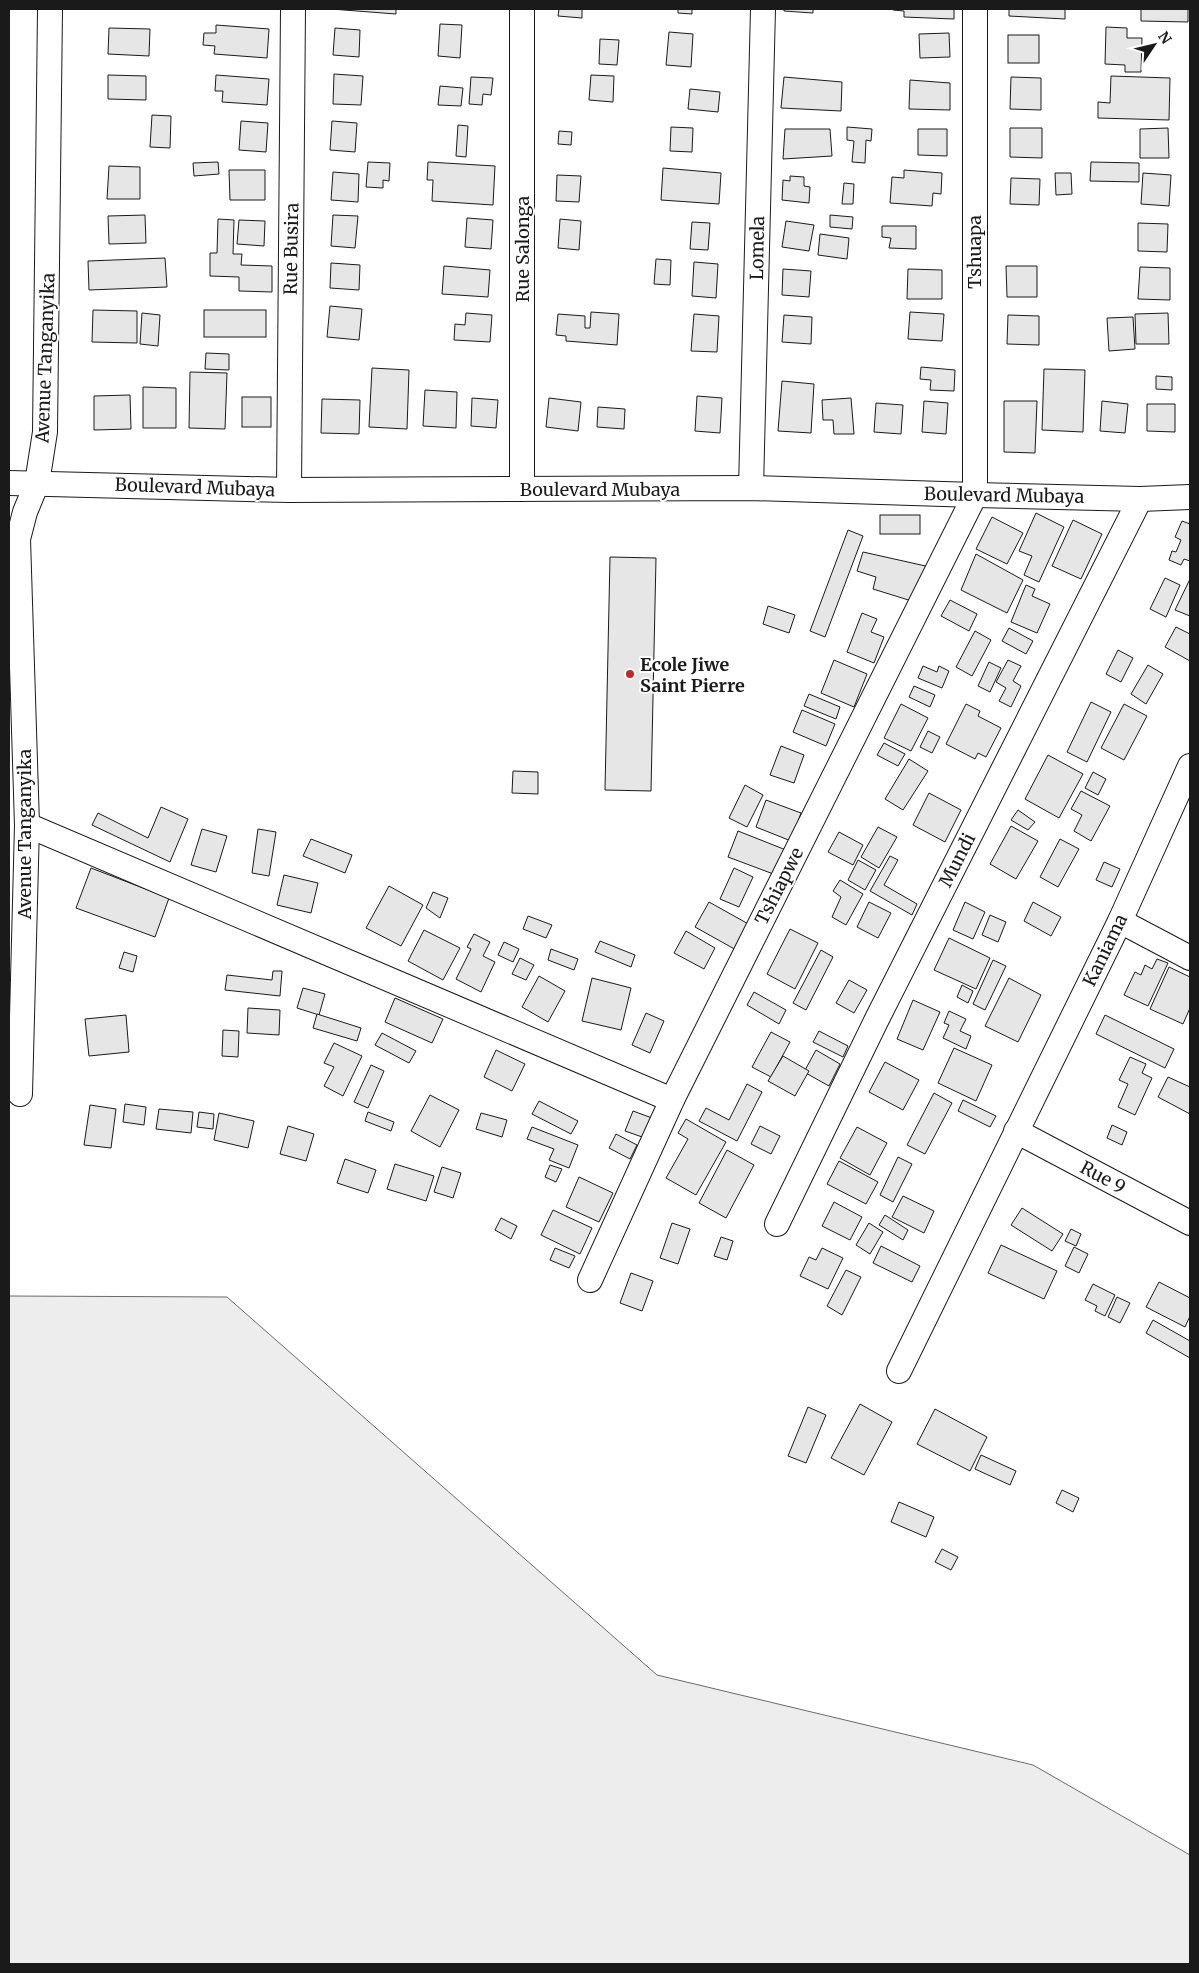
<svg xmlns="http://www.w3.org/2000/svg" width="1199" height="1973" font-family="Merriweather,serif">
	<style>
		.green { fill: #ededed; stroke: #6a6a6a }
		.building { fill: #e6e6e6; stroke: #1a1a1a }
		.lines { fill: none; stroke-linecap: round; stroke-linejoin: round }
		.street-casing { stroke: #1a1a1a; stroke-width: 26 }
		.street { stroke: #fff; stroke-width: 24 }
		.poi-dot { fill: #c62828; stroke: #fff; stroke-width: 2 }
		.labels { text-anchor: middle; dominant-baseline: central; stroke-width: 4; stroke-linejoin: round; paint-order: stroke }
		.street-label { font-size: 18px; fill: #1a1a1a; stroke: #fff }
		.poi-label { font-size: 18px; font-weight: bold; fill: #1a1a1a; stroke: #fff; text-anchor: start }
	</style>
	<rect width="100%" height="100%" fill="#fff"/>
	<polygon class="green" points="9,1296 227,1297 657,1675 1033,1765 1190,1855 1190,1964 9,1964"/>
	<g class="building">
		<polygon points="331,9 396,9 396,14"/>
		<polygon points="559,9 582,9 582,18 558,16"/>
		<polygon points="678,9 692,9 692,14 678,13"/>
		<polygon points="784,9 813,9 813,13 784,11"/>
		<polygon points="894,9 954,9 954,19 904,17 904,11 893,10"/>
		<polygon points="1009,9 1065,9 1065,19 1009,16"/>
		<polygon points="1141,9 1188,9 1188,22 1141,21"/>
		<polygon points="440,24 462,25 460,58 438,56"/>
		<polygon points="216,25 269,29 267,58 214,54 215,46 203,45 204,33 216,33"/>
		<polygon points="1106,27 1127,28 1127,38 1142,38 1141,72 1125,72 1125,65 1105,64"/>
		<polygon points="109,28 150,29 149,56 108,54"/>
		<polygon points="335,28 360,30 359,57 333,55"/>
		<polygon points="669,32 693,34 691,67 666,65"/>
		<polygon points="949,33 950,57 920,58 919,34"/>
		<rect x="1008" y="35" width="31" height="28"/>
		<polygon points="600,39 619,40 617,65 599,64"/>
		<polygon points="334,74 363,76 361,105 333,104"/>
		<polygon points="108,75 146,76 146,100 108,99"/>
		<polygon points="216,75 269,79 267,105 222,102 223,91 215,91"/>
		<polygon points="591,75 614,76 613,102 589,100"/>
		<polygon points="1111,76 1170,78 1169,120 1098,118 1098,102 1110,103"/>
		<polygon points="471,77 493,78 491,95 483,94 482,105 469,104"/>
		<polygon points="784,77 842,82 841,111 781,108"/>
		<polygon points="1011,77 1041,78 1041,110 1010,109"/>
		<polygon points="910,80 950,83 950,110 909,109"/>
		<polygon points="440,86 463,88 461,106 438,105"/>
		<polygon points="690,89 720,92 718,112 688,109"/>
		<polygon points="152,115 171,116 170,148 150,147"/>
		<polygon points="241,121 268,123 266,152 239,150"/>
		<polygon points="332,121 357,123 355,152 330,150"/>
		<polygon points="458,125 468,126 466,157 456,156"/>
		<polygon points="671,127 693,128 692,152 670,151"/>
		<polygon points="847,127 872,129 871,141 866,140 865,163 852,162 854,141 847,140"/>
		<polygon points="1010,128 1042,128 1042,158 1010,157"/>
		<polygon points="1168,128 1169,158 1140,158 1140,129"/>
		<polygon points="785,129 830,129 832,156 783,159"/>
		<polygon points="918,129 947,129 947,156 918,155"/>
		<polygon points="559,131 572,132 571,145 558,144"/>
		<polygon points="218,162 219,174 194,176 193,163"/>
		<polygon points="368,162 390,163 389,181 383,180 383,188 366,187"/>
		<polygon points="428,162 495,166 493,205 432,201 433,180 427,180"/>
		<polygon points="1091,162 1139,163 1139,182 1090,181"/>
		<polygon points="109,166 140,167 140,199 107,199"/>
		<polygon points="663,168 721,173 719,204 661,200"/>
		<polygon points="229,170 265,170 265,200 230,200"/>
		<polygon points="904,170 942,173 941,194 933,193 932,206 890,203 892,177 904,178"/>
		<polygon points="333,172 359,174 358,202 331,200"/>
		<polygon points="1055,173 1071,173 1072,194 1056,195"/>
		<polygon points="1143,173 1171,175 1169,206 1141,204"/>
		<polygon points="557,175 581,176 579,202 556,201"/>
		<polygon points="790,176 804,177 804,186 810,187 809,203 782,200 783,180 790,181"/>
		<polygon points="1011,178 1040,179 1039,205 1010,204"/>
		<polygon points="844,183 854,184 853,204 842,204"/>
		<polygon points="145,215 146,243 109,244 108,216"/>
		<polygon points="333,215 358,216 355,248 331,246"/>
		<polygon points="830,215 853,217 852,229 830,227"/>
		<polygon points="467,218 493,220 491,249 465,247"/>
		<polygon points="218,219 234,220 233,254 242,254 241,265 272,266 272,292 239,291 239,277 210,276 210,253 217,253"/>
		<polygon points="560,219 581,221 579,250 558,248"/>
		<polygon points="239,220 265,221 264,246 237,244"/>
		<polygon points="786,221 814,225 809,251 782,247"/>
		<polygon points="692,222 710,223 708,250 690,249"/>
		<polygon points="1138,223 1168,224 1167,252 1138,251"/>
		<polygon points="882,226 916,226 916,249 889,248 891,238 882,237"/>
		<polygon points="820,234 849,238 847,259 818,255"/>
		<polygon points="165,258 167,287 89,290 88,261"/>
		<polygon points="656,259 671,260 670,285 654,284"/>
		<polygon points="694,262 718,264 716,298 692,296"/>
		<polygon points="331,263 360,265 359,290 330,288"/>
		<polygon points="444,266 490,270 488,297 442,294"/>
		<polygon points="1006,266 1037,266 1037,297 1007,297"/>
		<polygon points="1140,267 1170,268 1170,300 1138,299"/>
		<polygon points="783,269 811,271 809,297 782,295"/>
		<polygon points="908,269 942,270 942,299 907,299"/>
		<polygon points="330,306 362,309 359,340 327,337"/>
		<polygon points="93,310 137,311 137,343 92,342"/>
		<rect x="204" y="310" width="62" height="27"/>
		<polygon points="591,312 619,314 617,345 566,341 566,336 556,335 558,314 585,316 585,328 590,328"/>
		<polygon points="910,312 944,314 942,341 908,339"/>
		<polygon points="142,313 160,315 158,346 140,344"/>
		<polygon points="466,313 492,315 490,342 454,340 455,324 465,325"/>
		<polygon points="1168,313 1169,344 1136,344 1135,314"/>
		<polygon points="694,314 719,316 717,352 691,351"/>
		<polygon points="784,315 812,317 811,344 782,342"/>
		<polygon points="1008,315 1039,316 1039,345 1007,344"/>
		<polygon points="1133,317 1135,349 1109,351 1107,318"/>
		<polygon points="206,353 229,354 229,370 205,369"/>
		<polygon points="921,367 955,370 954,391 930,390 931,380 920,379"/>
		<polygon points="372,368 409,370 407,429 369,427"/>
		<polygon points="1044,369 1085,370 1083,432 1042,430"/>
		<polygon points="190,372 227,373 225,429 189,428"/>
		<polygon points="1156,376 1172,377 1172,390 1156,389"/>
		<polygon points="782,381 814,384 811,433 778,431"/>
		<polygon points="143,387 176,388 176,428 143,428"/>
		<polygon points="425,390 457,392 456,428 423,426"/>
		<polygon points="130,395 131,429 94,430 94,396"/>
		<polygon points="697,396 722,398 720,433 695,431"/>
		<rect x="242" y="397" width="29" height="30"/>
		<polygon points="472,398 498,400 496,428 471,426"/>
		<polygon points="549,398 581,402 578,431 546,427"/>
		<polygon points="851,398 854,434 834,434 833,420 823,420 822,400"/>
		<polygon points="322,399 360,400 359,434 321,433"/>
		<polygon points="924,401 948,403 946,434 922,432"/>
		<polygon points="1004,401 1037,401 1035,453 1004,452"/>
		<polygon points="1102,401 1128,404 1125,433 1100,431"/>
		<polygon points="876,403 903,405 901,434 874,432"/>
		<polygon points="1147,404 1175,404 1175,432 1147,431"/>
		<polygon points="598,407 625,409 624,429 597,427"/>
		<polygon points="1036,513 1064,527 1039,582 1024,575 1032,556 1019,551"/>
		<rect x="880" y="515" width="40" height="19"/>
		<polygon points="992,517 1023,533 1007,564 976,549"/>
		<polygon points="1073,520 1102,534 1081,579 1052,566"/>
		<polygon points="1182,521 1190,524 1190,561 1184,559 1181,565 1169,560 1172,551 1176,552 1181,540 1175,537"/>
		<polygon points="848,530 863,536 825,637 810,631"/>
		<polygon points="863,552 930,567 915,602 873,589 876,577 857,571"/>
		<polygon points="976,554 1023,580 1007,613 961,590"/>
		<polygon points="610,557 656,558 651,791 605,790"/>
		<polygon points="1165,578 1180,585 1166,617 1150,609"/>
		<polygon points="1190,579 1190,616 1175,610"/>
		<polygon points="1026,585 1035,589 1032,596 1050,604 1037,633 1011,622"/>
		<polygon points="950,600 977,614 969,631 941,616"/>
		<polygon points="768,606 795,615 789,633 763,624"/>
		<polygon points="862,613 877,619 871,632 884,637 874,663 847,652"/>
		<polygon points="1176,627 1190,634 1190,661 1165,647"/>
		<polygon points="1009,628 1033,641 1026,654 1002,641"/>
		<polygon points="975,631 991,640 972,676 956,667"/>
		<polygon points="1118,650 1133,658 1121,682 1106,674"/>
		<polygon points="834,660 867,674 854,707 821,693"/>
		<polygon points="1008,660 1021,666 1013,681 1021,686 1011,707 999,701 1006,688 996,682"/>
		<polygon points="989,662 1001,668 990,692 978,686"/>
		<polygon points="1148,665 1163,674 1146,704 1131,694"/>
		<polygon points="923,666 937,672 939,666 949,671 942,688 918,678"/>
		<polygon points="914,686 935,695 930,707 909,697"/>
		<polygon points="809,694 840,707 836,719 804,706"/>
		<polygon points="1091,702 1111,712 1087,762 1067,752"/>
		<polygon points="901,704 928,718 911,751 884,738"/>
		<polygon points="966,704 980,711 978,716 1001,728 986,757 978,753 975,759 946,744"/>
		<polygon points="1124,704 1147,716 1124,760 1101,748"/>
		<polygon points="802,710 835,724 826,746 793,732"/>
		<polygon points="928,731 940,737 932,753 920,747"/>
		<polygon points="884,743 905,754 898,766 877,755"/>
		<polygon points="781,746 804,755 794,783 770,775"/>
		<polygon points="1048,755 1083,774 1059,818 1025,799"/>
		<polygon points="909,759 928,771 903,810 885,799"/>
		<polygon points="513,771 538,772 538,794 512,793"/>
		<polygon points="1093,772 1106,779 1098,795 1085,788"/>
		<polygon points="745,785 763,795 747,827 729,818"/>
		<polygon points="1081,791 1110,806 1091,841 1074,831 1082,815 1071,809"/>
		<polygon points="929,793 961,810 945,842 913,825"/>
		<polygon points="766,800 801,813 791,841 756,827"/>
		<polygon points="161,807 188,819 170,862 92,825 98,813 148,838"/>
		<polygon points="1018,810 1035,822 1028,830 1011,820"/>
		<polygon points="1011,826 1038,841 1016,879 990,864"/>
		<polygon points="878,827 897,837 879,868 861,857"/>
		<polygon points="202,829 227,836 216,872 191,865"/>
		<polygon points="258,829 276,832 269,876 252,873"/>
		<polygon points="738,831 786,850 776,875 728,857"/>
		<polygon points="839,832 863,845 853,865 828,852"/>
		<polygon points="311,839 352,855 345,873 303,856"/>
		<polygon points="1060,839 1079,849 1058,887 1040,877"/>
		<polygon points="890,856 898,860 884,885 917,904 912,915 870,891"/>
		<polygon points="858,860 876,870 865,890 848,880"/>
		<polygon points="1104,862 1120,869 1112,887 1096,880"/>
		<polygon points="91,868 169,898 155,937 76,908"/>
		<polygon points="734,868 753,877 739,907 720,899"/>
		<polygon points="284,875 318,883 311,913 277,905"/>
		<polygon points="840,880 863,894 846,925 832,917 841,897 833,891"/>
		<polygon points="389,886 423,905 401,946 366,928"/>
		<polygon points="433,892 448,898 440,918 426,908"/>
		<polygon points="709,902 752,926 738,951 695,927"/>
		<polygon points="869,902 891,913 878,938 857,927"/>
		<polygon points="965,902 985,912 973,939 953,930"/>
		<polygon points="1033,902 1061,917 1051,936 1024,921"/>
		<polygon points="990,915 1006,922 998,942 982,935"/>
		<polygon points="528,916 552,925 546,938 523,929"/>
		<polygon points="790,929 818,943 795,989 767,974"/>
		<polygon points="424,930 460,948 443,980 408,961"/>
		<polygon points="686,931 715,948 704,969 674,953"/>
		<polygon points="474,934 490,942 483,956 495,962 481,992 456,979 471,949 467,947"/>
		<polygon points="949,938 990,958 976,989 934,970"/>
		<polygon points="600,941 635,955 631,967 595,952"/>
		<polygon points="504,942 519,949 513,962 498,955"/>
		<polygon points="551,949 578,959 574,970 548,960"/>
		<polygon points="821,950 833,957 806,1010 793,1003"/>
		<polygon points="124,952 137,956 133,972 119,968"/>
		<polygon points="520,958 534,965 526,980 512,974"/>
		<polygon points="1157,959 1168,963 1148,1006 1124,995 1135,972 1141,975 1145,965 1152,969"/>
		<polygon points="993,960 1006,966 985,1010 973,1004"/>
		<polygon points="1169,967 1190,977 1190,1008 1183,1024 1150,1009"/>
		<polygon points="273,971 282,971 280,996 225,990 227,975 272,980"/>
		<polygon points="539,976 565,991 548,1022 522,1007"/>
		<polygon points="592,978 631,988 621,1030 582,1021"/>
		<polygon points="1009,978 1041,995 1018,1042 985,1026"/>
		<polygon points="849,980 867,990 854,1013 836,1003"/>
		<polygon points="962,985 973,991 968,1003 957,997"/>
		<polygon points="303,988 325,994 319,1015 297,1008"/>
		<polygon points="754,992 786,1010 779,1024 747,1005"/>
		<polygon points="395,998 443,1019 432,1043 385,1022"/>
		<polygon points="913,1000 940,1012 923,1050 897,1039"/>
		<polygon points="248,1008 280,1010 279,1035 247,1033"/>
		<polygon points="949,1011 966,1019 960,1031 971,1036 966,1049 943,1038 949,1025 944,1023"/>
		<polygon points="646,1013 664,1021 650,1053 632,1045"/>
		<polygon points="317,1014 361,1028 357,1041 313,1028"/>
		<polygon points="126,1015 129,1052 89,1056 85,1019"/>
		<polygon points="1105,1015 1174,1049 1165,1068 1096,1034"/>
		<polygon points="223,1030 239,1031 238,1057 222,1056"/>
		<polygon points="819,1031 848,1046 843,1057 813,1042"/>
		<polygon points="771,1032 790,1042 771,1077 752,1067"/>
		<polygon points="382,1033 416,1051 409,1063 375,1045"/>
		<polygon points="334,1043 362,1056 343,1096 324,1086 334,1067 324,1063"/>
		<polygon points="954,1048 992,1065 976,1101 938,1083"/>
		<polygon points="496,1050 525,1064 512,1091 484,1077"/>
		<polygon points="816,1050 840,1064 829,1086 804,1072"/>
		<polygon points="783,1056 809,1071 795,1096 768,1081"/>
		<polygon points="1130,1057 1146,1064 1142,1073 1152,1078 1135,1115 1118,1107 1128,1084 1119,1080"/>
		<polygon points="885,1062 919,1080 903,1110 869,1092"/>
		<polygon points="371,1065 384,1071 368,1108 354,1102"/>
		<polygon points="1168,1077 1190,1087 1190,1114 1158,1097"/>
		<polygon points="747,1084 762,1092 737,1141 699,1121 706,1108 729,1120"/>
		<polygon points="934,1093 952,1103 925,1154 907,1145"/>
		<polygon points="430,1095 459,1110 440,1147 411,1131"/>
		<polygon points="963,1100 996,1116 990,1127 958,1111"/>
		<polygon points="539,1101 578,1121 571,1134 532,1114"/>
		<polygon points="125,1104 146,1107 144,1125 123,1122"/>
		<polygon points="90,1105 116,1109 111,1148 84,1145"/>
		<polygon points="159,1109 193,1112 191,1133 156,1129"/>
		<polygon points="633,1111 652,1118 645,1138 625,1131"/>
		<polygon points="199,1112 214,1114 213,1129 197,1127"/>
		<polygon points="368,1112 394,1122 391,1131 365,1121"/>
		<polygon points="219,1113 254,1121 248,1148 214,1140"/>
		<polygon points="481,1113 507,1120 502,1137 476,1129"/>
		<polygon points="686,1119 726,1142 696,1195 666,1178 688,1139 678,1133"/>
		<polygon points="1112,1125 1127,1132 1122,1145 1107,1138"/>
		<polygon points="288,1126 314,1134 306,1161 280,1154"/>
		<polygon points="760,1126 780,1136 771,1154 751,1144"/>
		<polygon points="532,1127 578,1145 569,1168 549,1160 554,1149 527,1139"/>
		<polygon points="857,1127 887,1143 870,1175 840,1158"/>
		<polygon points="616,1134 637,1145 630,1159 609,1148"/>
		<polygon points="727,1150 754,1165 726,1218 699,1203"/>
		<polygon points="898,1157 912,1164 893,1202 880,1195"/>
		<polygon points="345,1159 376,1170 368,1193 337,1183"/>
		<polygon points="839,1161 878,1182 866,1204 827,1184"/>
		<polygon points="395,1164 434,1176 426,1201 387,1189"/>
		<polygon points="550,1165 562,1169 556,1182 545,1177"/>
		<polygon points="442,1167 461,1173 453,1198 434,1192"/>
		<polygon points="579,1177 613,1193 599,1222 566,1207"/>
		<polygon points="903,1196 934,1211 924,1233 892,1217"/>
		<polygon points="834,1202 862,1217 850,1240 822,1226"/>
		<polygon points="1022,1208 1063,1234 1052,1251 1011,1225"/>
		<polygon points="553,1210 592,1228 580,1254 541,1235"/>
		<polygon points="885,1215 908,1230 903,1240 879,1225"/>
		<polygon points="501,1218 517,1226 511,1239 495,1230"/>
		<polygon points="672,1223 690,1229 678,1264 660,1258"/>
		<polygon points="869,1223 883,1232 870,1254 856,1245"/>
		<polygon points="1071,1229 1081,1234 1076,1246 1065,1241"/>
		<polygon points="721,1237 733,1241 727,1260 714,1256"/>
		<polygon points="1001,1245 1057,1271 1044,1299 988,1273"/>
		<polygon points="881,1246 920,1266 912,1282 873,1263"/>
		<polygon points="1074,1247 1088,1254 1079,1273 1065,1266"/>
		<polygon points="555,1248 575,1256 569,1268 550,1260"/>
		<polygon points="822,1248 843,1258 828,1289 800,1276 809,1257 816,1260"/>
		<polygon points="846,1270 861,1277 842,1315 827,1306"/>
		<polygon points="631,1273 653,1281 642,1311 620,1303"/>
		<polygon points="1159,1282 1190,1298 1190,1316 1185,1327 1146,1307"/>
		<polygon points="1093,1284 1115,1295 1105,1316 1095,1311 1097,1306 1085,1300"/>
		<polygon points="1117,1297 1130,1303 1120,1323 1108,1317"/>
		<polygon points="1153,1320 1190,1341 1190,1358 1146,1333"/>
		<polygon points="860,1404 892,1422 864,1475 831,1458"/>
		<polygon points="808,1407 826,1415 806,1463 788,1456"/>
		<polygon points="935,1409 987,1437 970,1471 917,1444"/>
		<polygon points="981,1455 1016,1471 1010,1485 975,1469"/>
		<polygon points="1062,1490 1079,1498 1073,1512 1056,1503"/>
		<polygon points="899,1502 934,1517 926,1537 891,1522"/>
		<polygon points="942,1549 958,1557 951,1570 935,1562"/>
	</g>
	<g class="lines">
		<defs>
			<g id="street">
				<polyline points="522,9 522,489"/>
				<polyline points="9,483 289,490 751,488 975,495 1140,499 1190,497"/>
				<polyline points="751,488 763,9"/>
				<polyline points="289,490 293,9"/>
				<path d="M27,825C243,915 456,1010 672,1100"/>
				<polyline points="1120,921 1190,958"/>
				<polyline points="20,1094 27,825 18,539 25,512 37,483 45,432 50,9"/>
				<polyline points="1016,1131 1190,1223"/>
				<polyline points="777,1224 877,1019 1140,499"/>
				<polyline points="590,1280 672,1100 975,495 975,9"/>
				<polyline points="899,1371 1120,921 1190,766"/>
			</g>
		</defs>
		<use href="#street" class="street-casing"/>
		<use href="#street" class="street"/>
	</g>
	<circle class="poi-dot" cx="630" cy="674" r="5"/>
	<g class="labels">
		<g class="street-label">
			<text transform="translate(757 248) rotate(-89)">Lomela</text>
			<text transform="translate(291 249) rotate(-89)">Rue Busira</text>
			<text transform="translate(522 249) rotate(-90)">Rue Salonga</text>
			<text transform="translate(974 252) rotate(-90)">Tshuapa</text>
			<text transform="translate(45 358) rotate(-88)">Avenue Tanganyika</text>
			<text transform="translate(195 487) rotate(2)">Boulevard Mubaya</text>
			<text x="600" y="489">Boulevard Mubaya</text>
			<text transform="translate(1004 495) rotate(1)">Boulevard Mubaya</text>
			<text transform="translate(24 834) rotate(-90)">Avenue Tanganyika</text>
			<text transform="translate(957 860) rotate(-63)">Mundi</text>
			<text transform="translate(779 886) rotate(-63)">Tshiapwe</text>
			<text transform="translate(1105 950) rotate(-64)">Kaniama</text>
			<text transform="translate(1103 1177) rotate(28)">Rue 9</text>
		</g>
		<g class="poi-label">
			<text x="640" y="664">Ecole Jiwe<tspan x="640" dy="21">Saint Pierre</tspan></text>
		</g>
	</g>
	<rect width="1199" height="1973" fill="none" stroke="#1a1a1a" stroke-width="20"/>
	<g transform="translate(1154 45) rotate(55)" stroke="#ffffff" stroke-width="4" paint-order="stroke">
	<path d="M0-4L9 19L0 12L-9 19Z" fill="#1a1a1a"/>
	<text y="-8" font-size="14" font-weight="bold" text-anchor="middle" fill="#1a1a1a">N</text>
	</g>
</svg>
